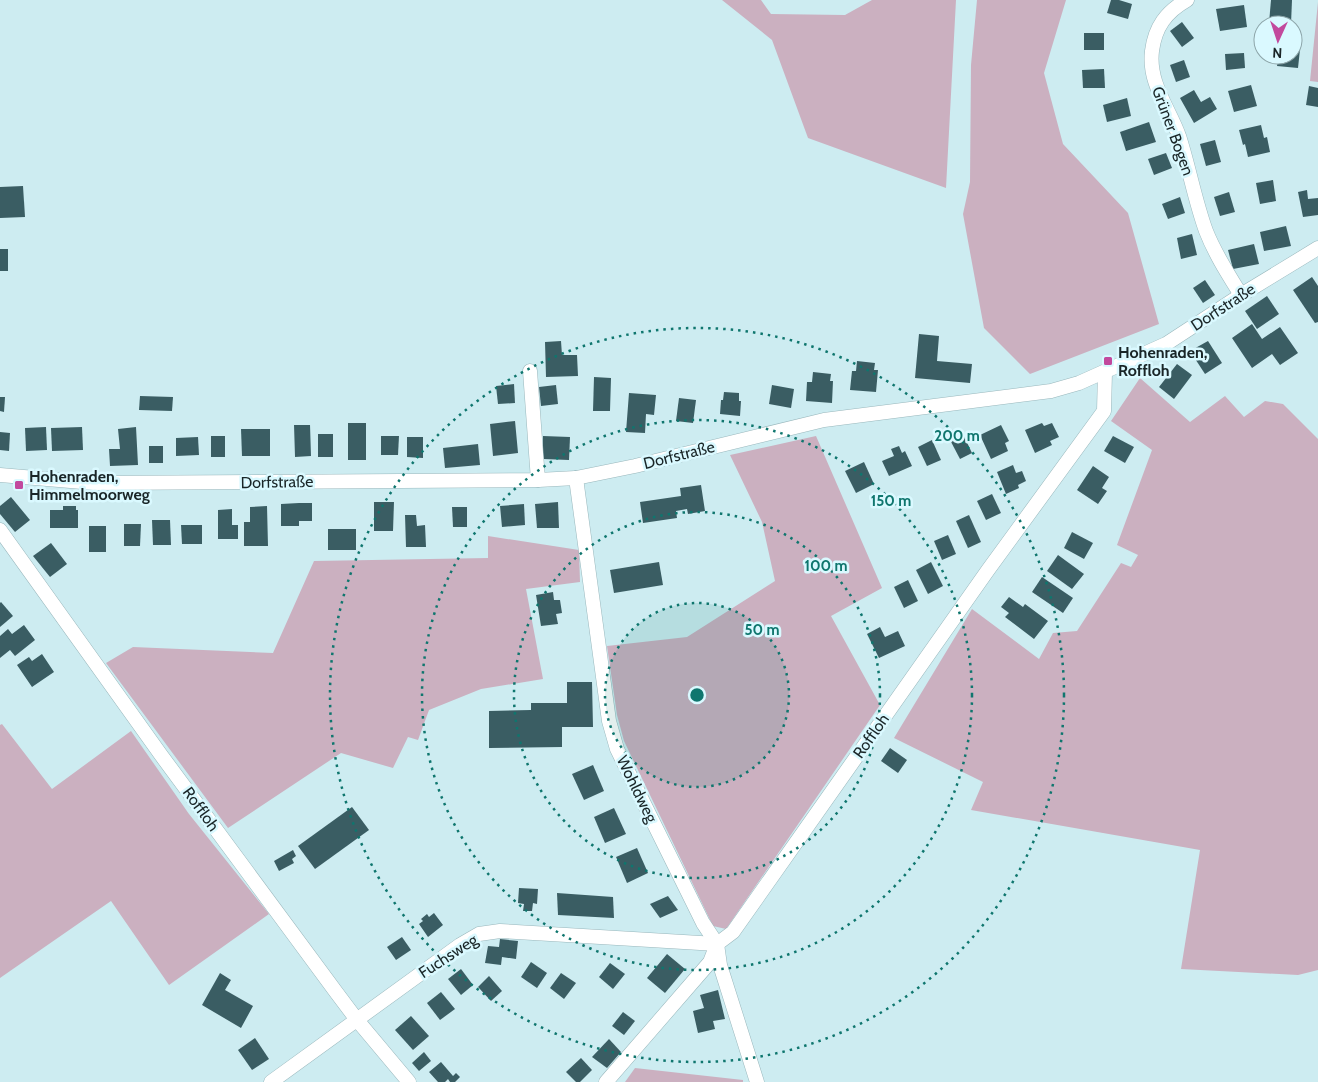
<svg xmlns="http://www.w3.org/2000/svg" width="1318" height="1082" font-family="Cabin,sans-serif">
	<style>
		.green { fill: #cbb0c0 }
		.building { fill: #3a5d63 }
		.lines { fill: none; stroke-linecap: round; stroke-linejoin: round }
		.minor-casing { stroke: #99b7bc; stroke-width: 15 }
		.minor { stroke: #fff; stroke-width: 14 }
		.ring { fill: none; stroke: #0f766e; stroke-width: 2.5; stroke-dasharray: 2.5 5 }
		.poi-dot { fill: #c2499d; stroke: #daf9ff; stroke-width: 2 }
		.labels { text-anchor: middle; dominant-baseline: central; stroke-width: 5; stroke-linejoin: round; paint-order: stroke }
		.street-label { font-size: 16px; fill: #1a2628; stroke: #daf9ff }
		.poi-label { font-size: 16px; font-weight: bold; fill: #1a2628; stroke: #daf9ff; text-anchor: start }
		.centre { fill: #0f766e; stroke: #daf9ff; stroke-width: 2.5 }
		.ring-label { font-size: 15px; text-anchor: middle; font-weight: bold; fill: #0f766e; stroke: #daf9ff; stroke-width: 5; stroke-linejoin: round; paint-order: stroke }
	</style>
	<rect width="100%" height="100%" fill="#cdecf1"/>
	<g class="green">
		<polygon points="722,0 761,0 771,14 845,15 872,0 956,0 946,188 808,138 772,40"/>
		<polygon points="977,0 1066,0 1044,73 1063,144 1128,213 1159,324 1030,374 984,328 963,214 970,182 971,65"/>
		<polygon points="1318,2 1318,82 1310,81"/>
		<polygon points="1140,378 1190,422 1225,396 1244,417 1265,401 1283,404 1318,439 1318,970 1298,975 1181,969 1200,850 971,810 983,782 894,738 972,609 1039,659 1053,633 1077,631 1121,563 1131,567 1138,555 1117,545 1152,450 1111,421"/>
		<polygon points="816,436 882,588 831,616 880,705 726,929 713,926 624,741 617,715 607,646 687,637 775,581 762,522 730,455"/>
		<polygon points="488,536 579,550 580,582 526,589 543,679 481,689 429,710 418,740 408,737 393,768 341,753 228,828 106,663 133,647 273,653 314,561 488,558"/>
		<polygon points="2,724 52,789 131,731 189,814 269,914 169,985 111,901 0,978 0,725"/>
		<polygon points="635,1068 743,1080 743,1082 625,1082"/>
	</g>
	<g class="building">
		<polygon points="1111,0 1119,0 1132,4 1128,19 1107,13"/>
		<polygon points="1271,0 1292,0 1291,24 1269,23"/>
		<polygon points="1244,5 1247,27 1220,31 1216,9"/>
		<polygon points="1182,22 1194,38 1182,47 1170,31"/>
		<rect x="1084" y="33" width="20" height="17"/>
		<polygon points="1293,39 1301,40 1298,68 1277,66 1279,55 1293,55"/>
		<polygon points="1244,53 1245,68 1226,70 1225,54"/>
		<polygon points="1184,60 1190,77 1176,82 1170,65"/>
		<polygon points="1104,69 1105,88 1083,88 1082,70"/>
		<polygon points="1251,85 1257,106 1234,112 1228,91"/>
		<polygon points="1309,86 1318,88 1318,107 1306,105"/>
		<polygon points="1194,90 1201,102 1210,97 1217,109 1194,123 1180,98"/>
		<polygon points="1127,98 1131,116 1107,122 1103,105"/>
		<polygon points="1149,122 1156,142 1126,151 1120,132"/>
		<polygon points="1261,125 1264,138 1267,137 1270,152 1248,157 1245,144 1243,145 1239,130"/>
		<polygon points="1215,140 1221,162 1206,166 1200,144"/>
		<polygon points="1166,153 1172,168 1154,175 1148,159"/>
		<polygon points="1273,180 1276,201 1260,204 1256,183"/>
		<polygon points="23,186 25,217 0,218 0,187"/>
		<polygon points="1307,190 1308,199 1318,198 1318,215 1303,217 1298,192"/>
		<polygon points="1229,192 1235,212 1220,216 1214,197"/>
		<polygon points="1180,197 1185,213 1168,219 1162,204"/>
		<polygon points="1286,226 1291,246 1264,251 1260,232"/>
		<polygon points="1192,234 1197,255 1181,259 1177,238"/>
		<polygon points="1254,244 1259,264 1233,269 1228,250"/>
		<rect x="0" y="249" width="8" height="22"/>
		<polygon points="1312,277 1318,286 1318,322 1315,323 1293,290"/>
		<polygon points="1205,280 1215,295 1203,303 1193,288"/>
		<polygon points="1267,296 1279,314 1257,329 1245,311"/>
		<polygon points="1252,324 1262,339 1280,327 1298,353 1280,365 1272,354 1252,368 1232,338"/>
		<polygon points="919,334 939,336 937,361 972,364 970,383 915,378"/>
		<polygon points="561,341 562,355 577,355 578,376 546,377 545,342"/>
		<polygon points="1208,341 1222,363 1205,374 1190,351"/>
		<polygon points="857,361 875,363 874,370 878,370 876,392 850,390 852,371 856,371"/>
		<polygon points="1177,364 1192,375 1174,399 1159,387"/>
		<polygon points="813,372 831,374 830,381 833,381 832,403 806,401 807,382 812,382"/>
		<polygon points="594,377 611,378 610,411 593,411"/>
		<polygon points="514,384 515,403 498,404 496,386"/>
		<polygon points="556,385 558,404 541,406 539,387"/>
		<polygon points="772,385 794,389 791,408 769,404"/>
		<polygon points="724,392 739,393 739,401 741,401 740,416 720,414 721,400 723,400"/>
		<polygon points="629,393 656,395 654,415 646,414 645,433 626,432"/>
		<polygon points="140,396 173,397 172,411 139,410"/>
		<polygon points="0,397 5,397 4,412 0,411"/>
		<polygon points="679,398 696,400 693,423 676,421"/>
		<polygon points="515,421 518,453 493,456 490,424"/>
		<rect x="348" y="423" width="18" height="37"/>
		<polygon points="1042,423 1044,426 1052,423 1059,437 1050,441 1052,445 1035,453 1025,430"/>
		<polygon points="294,425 310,425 311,456 295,457"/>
		<polygon points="1001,425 1009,441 1005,443 1008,451 991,459 980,435"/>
		<polygon points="46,427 47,450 26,451 25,428"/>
		<polygon points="82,427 83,450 52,451 51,428"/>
		<polygon points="136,427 138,465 110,466 109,449 120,449 118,429"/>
		<polygon points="241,429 270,429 270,456 242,456"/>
		<polygon points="0,432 10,433 9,451 0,450"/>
		<polygon points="962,432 972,453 960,459 949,438"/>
		<rect x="318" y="434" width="15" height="23"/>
		<rect x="211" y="436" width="14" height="21"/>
		<polygon points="381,436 399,436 398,455 381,455"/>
		<polygon points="543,436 570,437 569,460 543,459"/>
		<polygon points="1113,436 1134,447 1125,463 1104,451"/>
		<polygon points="198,437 199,455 176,456 176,438"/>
		<polygon points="407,437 423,437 423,458 407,457"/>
		<polygon points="932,440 941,460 927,466 918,447"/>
		<polygon points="478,444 480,465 445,468 443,448"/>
		<rect x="149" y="446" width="14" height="17"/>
		<polygon points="899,446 902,453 905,451 912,466 889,476 882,461 894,456 891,449"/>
		<polygon points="864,462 874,484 856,493 845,471"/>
		<polygon points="1013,465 1016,473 1022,471 1026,481 1018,485 1019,488 1006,494 997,472"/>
		<polygon points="1093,466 1109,477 1102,488 1107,491 1098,504 1077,490"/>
		<polygon points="701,485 705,511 688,514 687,509 676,511 677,518 643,523 640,502 681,496 680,488"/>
		<polygon points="992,494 1001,513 986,520 977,501"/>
		<polygon points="11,497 30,520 15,532 0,514 0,506"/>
		<polygon points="374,502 394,502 393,531 374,531"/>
		<polygon points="558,502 559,528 537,528 535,504"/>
		<polygon points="299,503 312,503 312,521 299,521 299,526 281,526 281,504 299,503 299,518"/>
		<polygon points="524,504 525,525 502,527 500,506"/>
		<polygon points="63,506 76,506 76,510 78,510 78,528 50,528 50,510 63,510"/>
		<polygon points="267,506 268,546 244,546 244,522 250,522 250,507"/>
		<polygon points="452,507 467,507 467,527 453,527"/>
		<polygon points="232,509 232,525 238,525 238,539 218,539 218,510"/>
		<polygon points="405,515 416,515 417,526 425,525 426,547 406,547"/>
		<polygon points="969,515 981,542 968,548 956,521"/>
		<polygon points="152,520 170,520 171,545 153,545"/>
		<polygon points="124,524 141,524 140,546 124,546"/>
		<polygon points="181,525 202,525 202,544 182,544"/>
		<rect x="89" y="526" width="17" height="26"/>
		<rect x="328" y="529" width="28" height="21"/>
		<polygon points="1072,532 1093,543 1084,559 1064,548"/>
		<polygon points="948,535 956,554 942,560 934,541"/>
		<polygon points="51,543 67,564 50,577 33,556"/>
		<polygon points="1058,555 1084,574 1072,589 1047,571"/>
		<polygon points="659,562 663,585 614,593 610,570"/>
		<polygon points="931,562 943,586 928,594 916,570"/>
		<polygon points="1042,577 1073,598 1063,613 1032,592"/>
		<polygon points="908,580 918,601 904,608 894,587"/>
		<polygon points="553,592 554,600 560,600 562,613 556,614 558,624 541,626 536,595"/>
		<polygon points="1009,597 1023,607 1025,604 1048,621 1034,639 1005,617 1009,613 1001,607"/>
		<polygon points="1,602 13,616 0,627 0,603"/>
		<polygon points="24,625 35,640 15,656 10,650 0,658 0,636 8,629 12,634"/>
		<polygon points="880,627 885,637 898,631 905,646 879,658 867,634"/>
		<polygon points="42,654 54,672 32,687 17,665 29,657 32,661"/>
		<polygon points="567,682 592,682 593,727 562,727 562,747 489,748 489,711 531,710 531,703 567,703"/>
		<polygon points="890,748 907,760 898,773 881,761"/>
		<polygon points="593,765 604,791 584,800 572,774"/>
		<polygon points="352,807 369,830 315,869 298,846"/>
		<polygon points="614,808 626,834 605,843 594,817"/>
		<polygon points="637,848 648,873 627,883 616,857"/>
		<polygon points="293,850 296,856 292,859 294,863 279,871 274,861"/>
		<polygon points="519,888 538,889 537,904 533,903 532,911 523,911 524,904 518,903"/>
		<polygon points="557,893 613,897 614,918 558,915"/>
		<polygon points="668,896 678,910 660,918 650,904"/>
		<polygon points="434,913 443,925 428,937 419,924 423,921 421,919 427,914 429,917"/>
		<polygon points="402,937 411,950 396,960 387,947"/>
		<polygon points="500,939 518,941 516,959 502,957 501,965 485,963 488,946 499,947"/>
		<polygon points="667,954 685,969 665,993 647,978"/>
		<polygon points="531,962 547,973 537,988 521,977"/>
		<polygon points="610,963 625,974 613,989 599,977"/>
		<polygon points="461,969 473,985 461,995 448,979"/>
		<polygon points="220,973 231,980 225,990 253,1006 241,1028 202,1005"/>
		<polygon points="561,973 576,983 564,999 550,988"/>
		<polygon points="489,976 502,991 491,1001 478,987"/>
		<polygon points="718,990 725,1019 713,1021 715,1029 698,1033 693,1011 704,1008 700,995"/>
		<polygon points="441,992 455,1009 440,1020 427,1003"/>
		<polygon points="623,1012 635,1021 624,1035 612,1026"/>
		<polygon points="411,1016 429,1036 413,1050 395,1030"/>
		<polygon points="255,1038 269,1059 252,1070 238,1050"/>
		<polygon points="609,1039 621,1052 607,1068 592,1057"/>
		<polygon points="424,1052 431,1061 419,1071 412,1063"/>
		<polygon points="581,1058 592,1070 580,1082 576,1082 566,1072"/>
		<polygon points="441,1062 453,1076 456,1073 460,1077 455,1082 450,1082 448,1079 445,1082 438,1082 429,1072"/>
	</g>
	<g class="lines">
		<defs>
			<g id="minor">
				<path d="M1187,0C1166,12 1155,27 1152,51C1148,83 1169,108 1179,136C1189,167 1195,201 1206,231C1215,254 1228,274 1241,295"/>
				<polyline points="530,371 538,480"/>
				<polyline points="0,475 94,483 538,480 576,478 635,466 824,420 1051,391 1079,383 1166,344 1241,295 1318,248"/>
				<polyline points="576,478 609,721 617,749 703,923 717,944 720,965 757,1082"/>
				<polyline points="0,530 161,755 336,992 357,1020 409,1082"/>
				<polyline points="271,1082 460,945 479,934 500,931 717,944"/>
				<polyline points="606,1082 710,962 717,944 733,932 988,570 1104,411 1105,372"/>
			</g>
		</defs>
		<use href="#minor" class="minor-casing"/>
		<use href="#minor" class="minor"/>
	</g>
	<circle cx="697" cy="695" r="92" fill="#0f766e" fill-opacity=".12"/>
	<g class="ring">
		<circle cx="697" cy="695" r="92"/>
		<circle cx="697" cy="695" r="183"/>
		<circle cx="697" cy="695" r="275"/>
		<circle cx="697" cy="695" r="367"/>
	</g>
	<g class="poi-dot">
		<rect x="1103" y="356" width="10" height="10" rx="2.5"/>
		<rect x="14" y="480" width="10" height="10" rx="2.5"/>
	</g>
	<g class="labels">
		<g class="street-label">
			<text transform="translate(1173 131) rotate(70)">Grüner Bogen</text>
			<text transform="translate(1223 307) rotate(-33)">Dorfstraße</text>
			<text transform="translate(679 455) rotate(-14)">Dorfstraße</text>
			<text transform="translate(277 482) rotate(-1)">Dorfstraße</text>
			<text transform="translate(871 736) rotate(-55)">Roffloh</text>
			<text transform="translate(637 789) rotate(64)">Wohldweg</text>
			<text transform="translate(201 809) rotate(54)">Roffloh</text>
			<text transform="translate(448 956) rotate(-33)">Fuchsweg</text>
		</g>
		<g class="poi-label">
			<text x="1118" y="352">Hohenraden,<tspan x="1118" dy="18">Roffloh</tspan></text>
			<text x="29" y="476">Hohenraden,<tspan x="29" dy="18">Himmelmoorweg</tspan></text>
		</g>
	</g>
	<circle cx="697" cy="695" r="8" class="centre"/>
	<g class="ring-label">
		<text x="957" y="441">200 m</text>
		<text x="891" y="506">150 m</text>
		<text x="826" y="571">100 m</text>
		<text x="762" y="635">50 m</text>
	</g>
	<g transform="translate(1278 40) rotate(183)"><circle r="24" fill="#daf9ff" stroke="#8da5a9"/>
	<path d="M0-4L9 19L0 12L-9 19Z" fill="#c2499d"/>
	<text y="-8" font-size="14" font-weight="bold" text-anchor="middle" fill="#1a2628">N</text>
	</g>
</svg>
